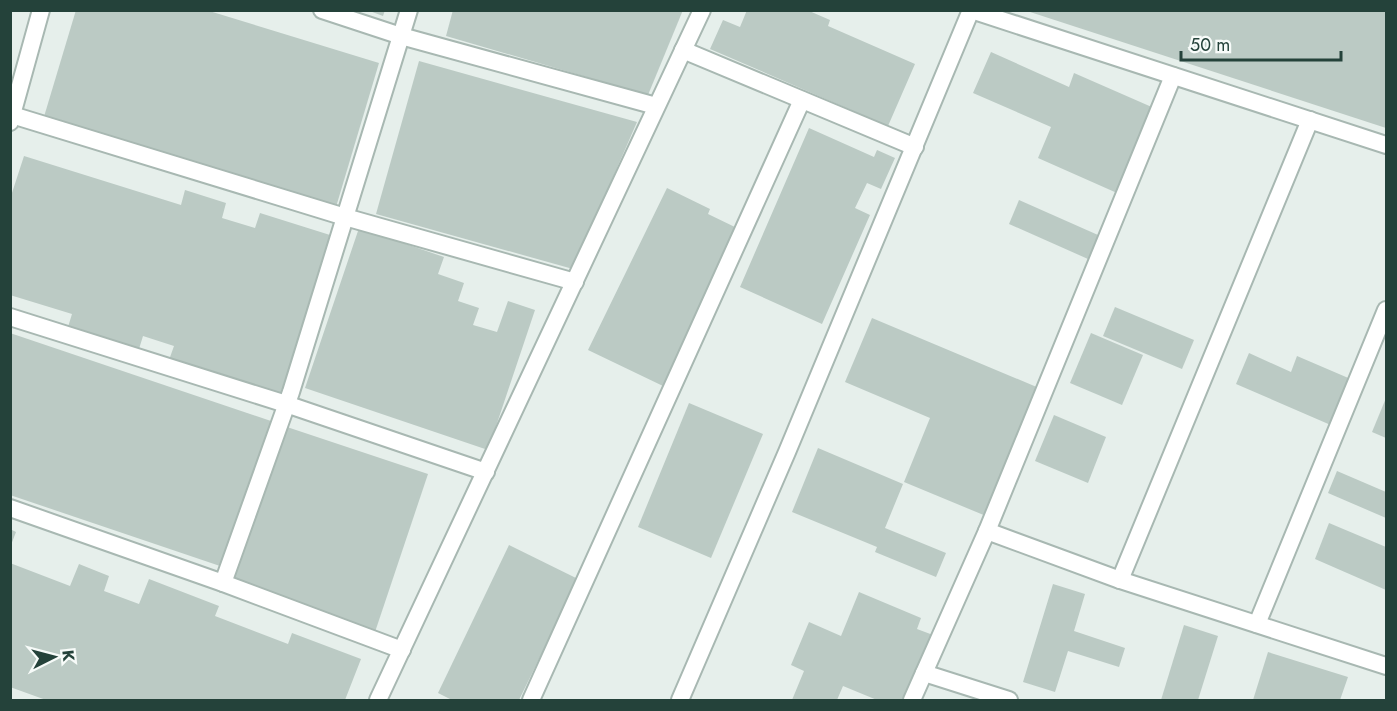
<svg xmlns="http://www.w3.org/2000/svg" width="1397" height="711" font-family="Jost,sans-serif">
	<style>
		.building { fill: #bbcac4 }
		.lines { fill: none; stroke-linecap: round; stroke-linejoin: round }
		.minor-casing { stroke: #a8b8b2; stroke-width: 20 }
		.minor { stroke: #fff; stroke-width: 16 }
	</style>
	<rect width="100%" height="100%" fill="#e6efeb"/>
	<g class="building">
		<polygon points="76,10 206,10 379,63 336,207 43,120"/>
		<polygon points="367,10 385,10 383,16"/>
		<polygon points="453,10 683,10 648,95 446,36"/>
		<polygon points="747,10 807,10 830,20 828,26 915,64 888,126 710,49 723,20 740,27"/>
		<polygon points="1027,10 1386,10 1386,128 1027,11"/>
		<polygon points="991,52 1069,87 1074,73 1154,108 1117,193 1038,158 1051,127 973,93"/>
		<polygon points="419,61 637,122 573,269 376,214"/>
		<polygon points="809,128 874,157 877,150 895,158 881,189 867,183 855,208 870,215 822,324 740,287"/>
		<polygon points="24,156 181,205 185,190 226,203 222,218 255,228 260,213 330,235 281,395 169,360 174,346 143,336 139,349 68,327 72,314 10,295 10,199"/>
		<polygon points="667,188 710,209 708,214 739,229 663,386 588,350"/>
		<polygon points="1019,200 1098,235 1088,259 1009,224"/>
		<polygon points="359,228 444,257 438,274 464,283 458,301 479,308 473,325 497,332 508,301 535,310 488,450 305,388"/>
		<polygon points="1115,307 1194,340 1182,369 1103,336"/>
		<polygon points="872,318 1039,388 986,516 904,482 930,418 845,382"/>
		<polygon points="10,333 271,421 223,567 10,495"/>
		<polygon points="1091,333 1143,355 1122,405 1070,383"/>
		<polygon points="1249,353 1291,372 1297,356 1353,380 1333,426 1236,384"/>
		<polygon points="1386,398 1386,438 1372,432"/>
		<polygon points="689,403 763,434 711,558 638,527"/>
		<polygon points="1054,415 1106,437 1088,483 1035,461"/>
		<polygon points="284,426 428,474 375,632 231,583"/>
		<polygon points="818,448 903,484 885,528 946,553 936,577 875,552 877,547 792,512"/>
		<polygon points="1337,471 1386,492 1386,518 1328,493"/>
		<polygon points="1329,523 1386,547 1386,590 1315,559"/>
		<polygon points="10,529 16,532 11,545 10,545"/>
		<polygon points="509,545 578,579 519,700 452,700 438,693"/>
		<polygon points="10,563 70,586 79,564 109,576 104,591 139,604 149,579 219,606 215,616 288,644 292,633 361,659 345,700 46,700 10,687"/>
		<polygon points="1053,584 1085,594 1074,631 1125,648 1119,667 1068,651 1055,692 1023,682"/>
		<polygon points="859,592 921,618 917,629 933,635 910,700 877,700 843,686 837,700 792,700 804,671 791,665 809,622 841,636"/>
		<polygon points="1184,625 1218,636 1198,700 1161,700"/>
		<polygon points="1268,652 1348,677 1340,700 1253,700"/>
	</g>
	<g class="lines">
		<defs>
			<g id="minor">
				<polyline points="322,10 401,36 656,106"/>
				<polyline points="971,10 1386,145"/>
				<polyline points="683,50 915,147"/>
				<polyline points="12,115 345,217 575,282"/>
				<polyline points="10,122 41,10"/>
				<polyline points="10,317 286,404 486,472"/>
				<polyline points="10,508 223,583 402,650"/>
				<polyline points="987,531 1173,76"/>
				<polyline points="1120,580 1310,120"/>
				<polyline points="223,583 291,392 409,10"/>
				<polyline points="1257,624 1386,310"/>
				<polyline points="924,673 1009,700"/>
				<polyline points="378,700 702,10"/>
				<polyline points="531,700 802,100"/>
				<polyline points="680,700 787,452 971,10"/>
				<polyline points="912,700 987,531 1120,580 1386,666"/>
			</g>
		</defs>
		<use href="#minor" class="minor-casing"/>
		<use href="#minor" class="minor"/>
	</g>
	<rect width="1397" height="711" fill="none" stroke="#24423a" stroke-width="24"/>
	<g transform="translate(54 657) rotate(84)" stroke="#f7fbf9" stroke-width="4.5" paint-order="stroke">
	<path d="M0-4.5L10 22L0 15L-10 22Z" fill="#24423a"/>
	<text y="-9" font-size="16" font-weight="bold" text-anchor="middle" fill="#24423a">K</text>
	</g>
	<path d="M1181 51v9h160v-9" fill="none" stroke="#24423a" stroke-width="3"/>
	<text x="1190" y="51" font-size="18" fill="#24423a" stroke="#f7fbf9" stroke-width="4.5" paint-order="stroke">50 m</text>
</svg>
